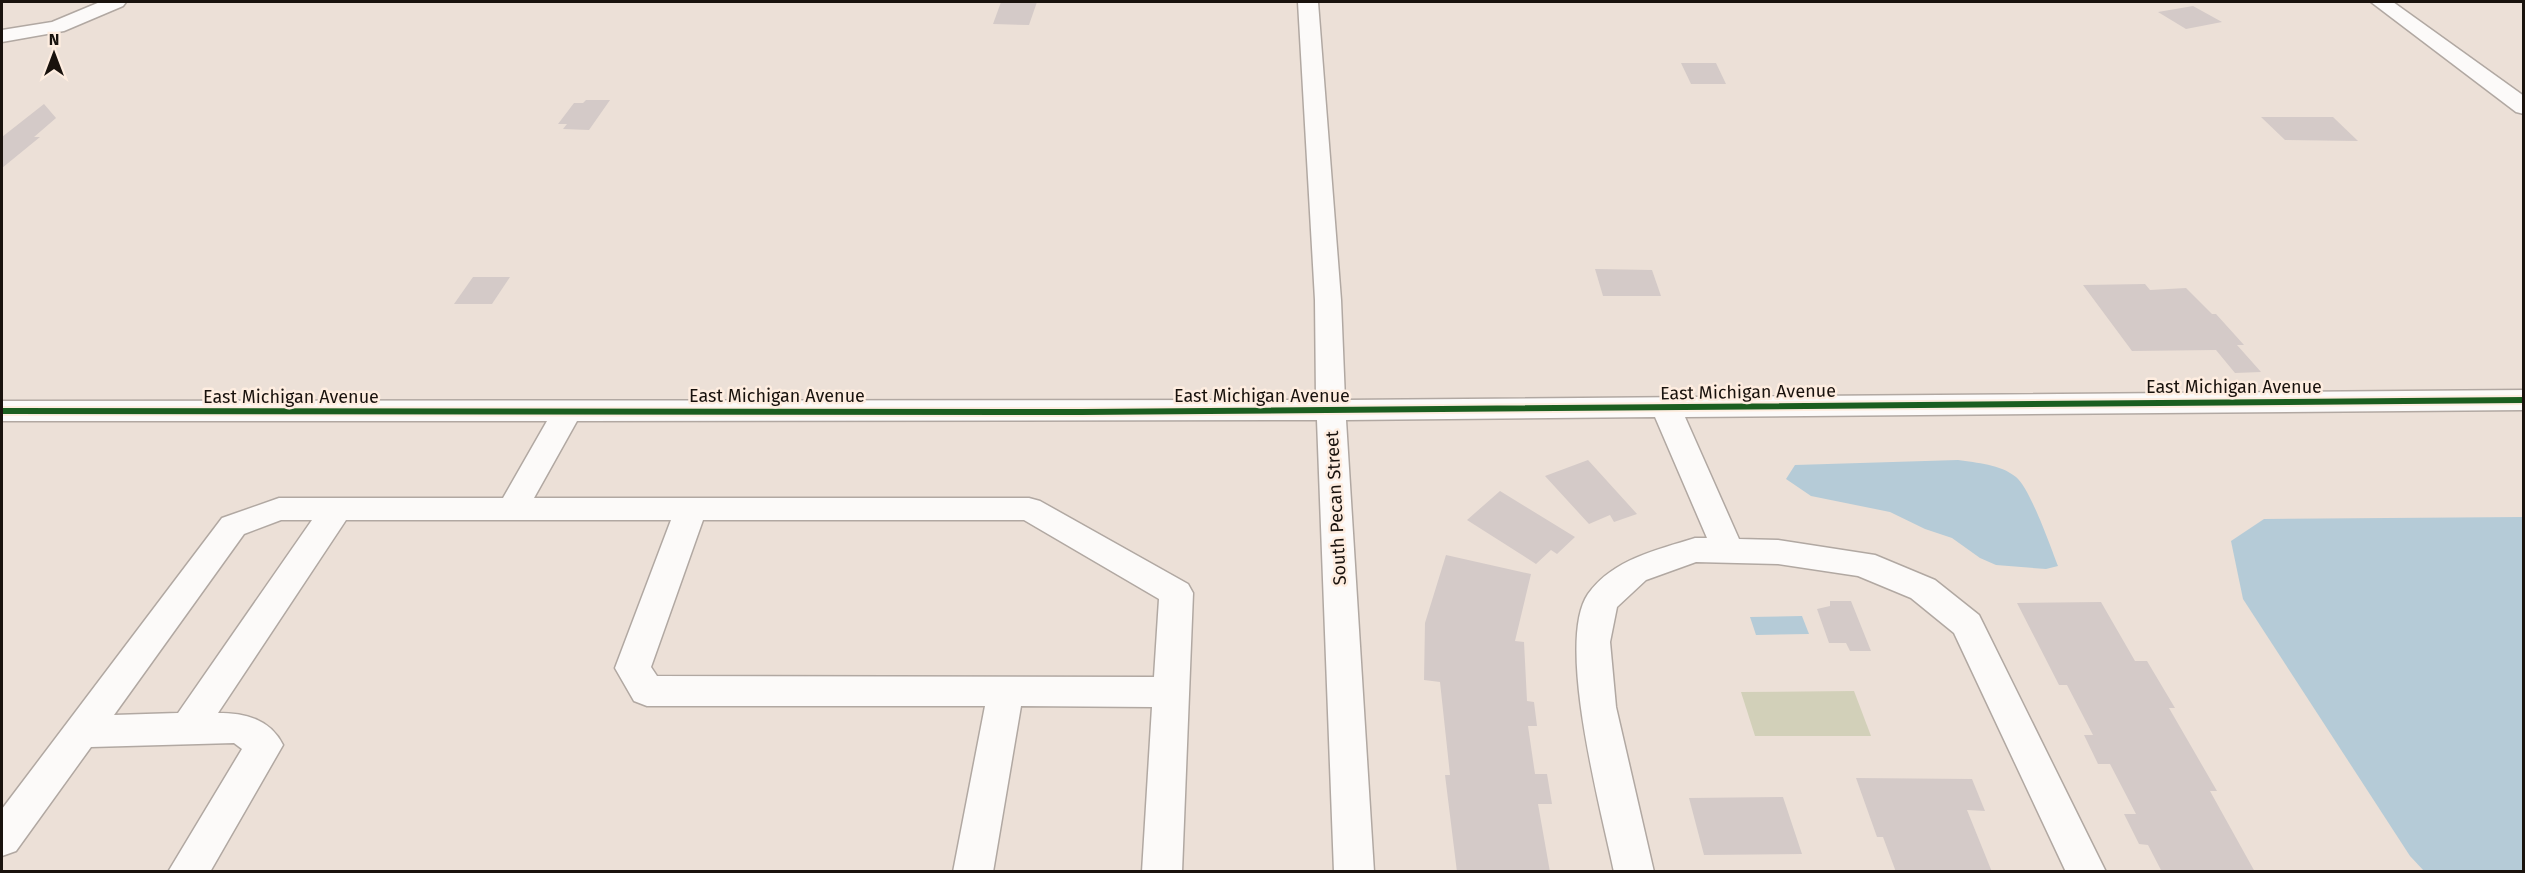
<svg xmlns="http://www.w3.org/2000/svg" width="2525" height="873" font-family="'Fira Sans',sans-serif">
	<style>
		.green { fill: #d2d0b9 }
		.water { fill: #b5cbd7 }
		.building { fill: #d4cac8 }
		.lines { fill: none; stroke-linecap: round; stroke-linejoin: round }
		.minor-casing { stroke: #b1a8a2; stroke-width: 3 }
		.minor { fill: #fcfaf9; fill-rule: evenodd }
		.cycleway-casing { stroke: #feede0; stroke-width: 10 }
		.cycleway { stroke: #1b5e20; stroke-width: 6 }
		.labels { text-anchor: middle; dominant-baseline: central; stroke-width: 5; stroke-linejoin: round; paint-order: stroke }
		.street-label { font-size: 18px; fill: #19120d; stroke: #feede0 }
	</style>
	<rect width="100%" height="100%" fill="#ece0d7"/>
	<polygon class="green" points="1854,691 1871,736 1755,736 1741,692"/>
	<g class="water">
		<path d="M1958,460C1977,463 2000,464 2016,477C2030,488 2051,548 2058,566L2046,569L1996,565L1980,558L1952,538L1925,529L1890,512L1811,496L1786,479L1795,465Z"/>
		<polygon points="2523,517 2523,871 2424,871 2410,856 2243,599 2231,541 2264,519"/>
		<polygon points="1802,616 1809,634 1756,635 1750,617"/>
	</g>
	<g class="building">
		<polygon points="1001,2 1037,2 1029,25 993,24"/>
		<polygon points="2193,6 2222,22 2186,29 2158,12"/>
		<polygon points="1681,63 1716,63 1726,84 1691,84"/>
		<polygon points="586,100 610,100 589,130 563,129 567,124 558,124 574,103 583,103"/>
		<polygon points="44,104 56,118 34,137 40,137 2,168 2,137"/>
		<polygon points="2261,117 2333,117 2358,141 2285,140"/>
		<polygon points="1595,269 1652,270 1661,296 1603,296"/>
		<polygon points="473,277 510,277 492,304 454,304"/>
		<polygon points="2145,284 2150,290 2186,288 2212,314 2216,314 2244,345 2237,345 2261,372 2235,373 2216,350 2132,351 2083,285"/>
		<polygon points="1588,460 1637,514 1614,522 1610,515 1589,524 1545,476"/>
		<polygon points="1500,491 1575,537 1557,554 1551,550 1536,564 1467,520"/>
		<polygon points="1446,555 1531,574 1515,641 1524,642 1527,701 1534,702 1537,726 1528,726 1535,774 1547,774 1552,804 1538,804 1550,872 1457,872 1445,775 1450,775 1440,682 1424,680 1425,623"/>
		<polygon points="1830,601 1851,601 1871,651 1850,651 1846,643 1829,643 1817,609 1830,606"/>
		<polygon points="2101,602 2135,661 2147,661 2175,708 2169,708 2217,791 2210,791 2255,872 2162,872 2148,845 2139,844 2124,814 2136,814 2110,764 2098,764 2084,735 2093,735 2067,685 2059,685 2017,603"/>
		<polygon points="1856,778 1972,779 1985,811 1967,810 1992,872 1896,872 1883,837 1877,837"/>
		<polygon points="1783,797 1802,854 1704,855 1689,798"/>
	</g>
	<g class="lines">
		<defs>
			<g id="minor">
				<polygon points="100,2 126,2 123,6 64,31 2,42 2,30 52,22"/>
				<path d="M1298,2H1318L1341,300L1345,400L2524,390V410L1685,417L1739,539L1778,540L1875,555L1935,580L1979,615L2106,872H2066L1954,633L1911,598L1858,576L1778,564L1696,562L1646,580L1617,607L1610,642L1616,707L1654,872H1614C1602,813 1555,642 1588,594C1613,559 1657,550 1695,538H1707L1655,417L1346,420L1374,872H1334L1317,420L577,421L534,498H1029L1040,501L1188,584L1193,593L1182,872H1142L1152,707L1021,706L993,872H953L985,706H647L634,701L615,668L671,520H346L218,713C245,713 270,719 283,745L210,872H168L242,749L234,743L91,747L16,851L2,856V809L222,518L279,498H503L547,421H2V401L1316,400L1315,300ZM281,520H312L178,713L114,715L244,534ZM703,520H1024L1159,599L1154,677L657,676L651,667Z"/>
				<polygon points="2371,2 2393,2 2524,96 2524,114 2516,112"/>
			</g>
		</defs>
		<use href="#minor" class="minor-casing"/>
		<use href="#minor" class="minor"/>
		<defs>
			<polyline id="cycleway" points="2,411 1082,412 2524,400"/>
		</defs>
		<use href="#cycleway" class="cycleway-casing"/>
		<use href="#cycleway" class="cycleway"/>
	</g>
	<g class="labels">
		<g class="street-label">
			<text x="2234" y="387">East Michigan Avenue</text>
			<text transform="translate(1748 392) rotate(-1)">East Michigan Avenue</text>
			<text x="777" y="396">East Michigan Avenue</text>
			<text x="1262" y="396">East Michigan Avenue</text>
			<text x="291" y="397">East Michigan Avenue</text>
			<text transform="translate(1336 508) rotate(-93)">South Pecan Street</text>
		</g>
	</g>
	<rect width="2525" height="873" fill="none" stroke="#19120d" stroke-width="6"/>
	<g transform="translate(54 54)" stroke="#feede0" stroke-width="4.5" paint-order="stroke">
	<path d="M0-4.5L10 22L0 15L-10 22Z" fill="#19120d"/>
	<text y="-9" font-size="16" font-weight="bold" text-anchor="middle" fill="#19120d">N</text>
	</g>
</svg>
